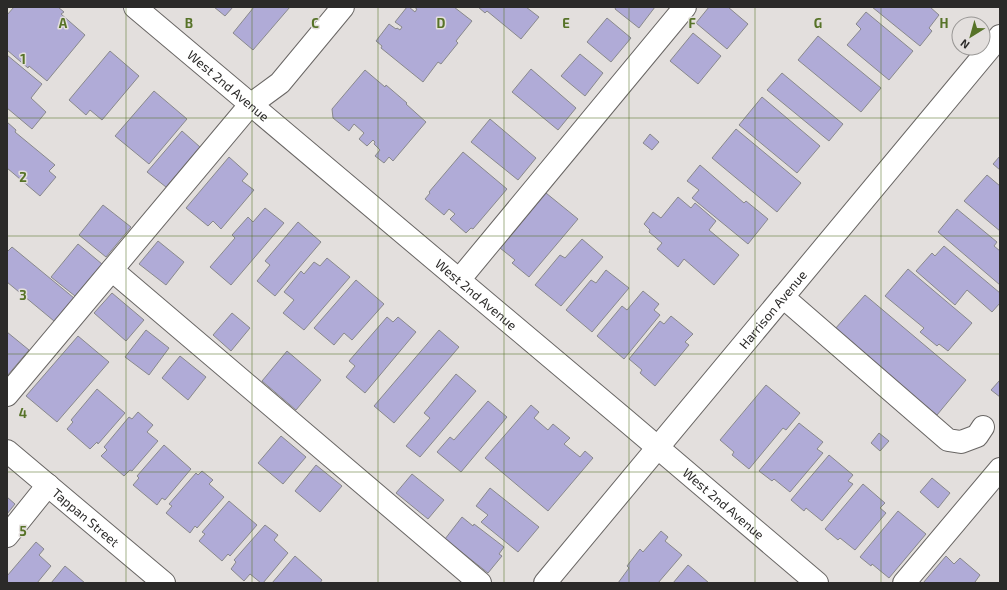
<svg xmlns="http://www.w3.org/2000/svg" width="1007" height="590" font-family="'Exo 2',sans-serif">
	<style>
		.building { fill: #b0abd7; stroke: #89898c }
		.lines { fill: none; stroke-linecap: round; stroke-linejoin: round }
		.minor-casing { stroke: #696664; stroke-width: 24 }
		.minor { stroke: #fff; stroke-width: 22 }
		.grid { fill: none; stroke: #577328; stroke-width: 1; stroke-opacity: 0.55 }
		.labels { text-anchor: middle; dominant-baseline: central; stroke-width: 3; stroke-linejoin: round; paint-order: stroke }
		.street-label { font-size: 13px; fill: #2b2a29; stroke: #e3dfdd }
		.grid-label { font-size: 13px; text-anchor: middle; font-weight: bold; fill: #577328; stroke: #e3dfdd; stroke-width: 3; stroke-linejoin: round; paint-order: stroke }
	</style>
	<rect width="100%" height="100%" fill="#e3dfdd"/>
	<g class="building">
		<polygon points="14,7 58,7 64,12 61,14 85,35 47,81 29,66 28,68 7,50 7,15"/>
		<polygon points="214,7 233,7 225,16"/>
		<polygon points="254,7 290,7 253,50 233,33"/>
		<polygon points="407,7 409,7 415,12 417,9 414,7 454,7 472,21 456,41 458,43 441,64 438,62 423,82 381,48 382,46 376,41 389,24 396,29 397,28 400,30 402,27 395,22"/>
		<polygon points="478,7 526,7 539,17 521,39 487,11 485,13"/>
		<polygon points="616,7 655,7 639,28 615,9"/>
		<polygon points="709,7 728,7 748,24 727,49 696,23"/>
		<polygon points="872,7 930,7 939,15 929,28 932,31 920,46"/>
		<polygon points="866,12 913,51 889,80 847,45 861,29 856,24"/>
		<polygon points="607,18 631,38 611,62 587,42"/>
		<polygon points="693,33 721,56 698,84 670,61"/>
		<polygon points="818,36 881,88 861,112 798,60"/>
		<polygon points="110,51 139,76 102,120 90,110 86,115 69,100"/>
		<polygon points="580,54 603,73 585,96 561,76"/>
		<polygon points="7,55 42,84 31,98 46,112 32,129 7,108"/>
		<polygon points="531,69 576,108 558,130 512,92"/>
		<polygon points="365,70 385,87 386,85 407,103 406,104 426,122 393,161 389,157 384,163 375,156 380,150 374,144 375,142 373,140 367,146 359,139 364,133 354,124 349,131 333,118 332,109"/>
		<polygon points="782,73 843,124 829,141 767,90"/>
		<polygon points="154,91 187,119 149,164 115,136"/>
		<polygon points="762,97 820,146 797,173 739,125"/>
		<polygon points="490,119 536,158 518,180 471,142"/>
		<polygon points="7,122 16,130 15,132 55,165 49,171 56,177 40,196 7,168"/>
		<polygon points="736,129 801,183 777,212 712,158"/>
		<polygon points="182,131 200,147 166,187 147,172"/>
		<polygon points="650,134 659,142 652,150 643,143"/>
		<polygon points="463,152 507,189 473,229 471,228 466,233 450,219 455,214 449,209 444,215 425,199 430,193 429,192"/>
		<polygon points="1000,156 1000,170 993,164"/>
		<polygon points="229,157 248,174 242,181 254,190 221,229 213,221 208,226 186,208"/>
		<polygon points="700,165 744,203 746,201 768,219 748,244 692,198 699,190 687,181"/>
		<polygon points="987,175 1000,186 1000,231 964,201"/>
		<polygon points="546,193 578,219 529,277 512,263 515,260 500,248"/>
		<polygon points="678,197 691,208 695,203 716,221 709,230 739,255 714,285 684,259 678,267 657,249 662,243 649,232 650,230 644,224 653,212 661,218"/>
		<polygon points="103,205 131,227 106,257 79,235"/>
		<polygon points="265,208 284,223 231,285 210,267 235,238 232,235 248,217 253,222"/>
		<polygon points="957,209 997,242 994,246 1000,251 1000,285 938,232"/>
		<polygon points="298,222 321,242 275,296 257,281 270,265 265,261"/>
		<polygon points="582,239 603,257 561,306 535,285 560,255 565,258"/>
		<polygon points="158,241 184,262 166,285 139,264"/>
		<polygon points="78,244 102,264 75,296 51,277"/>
		<polygon points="944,246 1000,293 1000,303 992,312 967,290 955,305 916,271 932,253 935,256"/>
		<polygon points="12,247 74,298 54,321 7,282 7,252"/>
		<polygon points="327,258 350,277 304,330 283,313 294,300 284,292 301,271 304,274 314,262 320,266"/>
		<polygon points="908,269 972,323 948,351 939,344 937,346 920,332 924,328 885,296"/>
		<polygon points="606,270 629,288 592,332 566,310 591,280 596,283"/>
		<polygon points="356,280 384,304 352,340 344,333 334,345 314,328"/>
		<polygon points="643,291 659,304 654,310 660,315 624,359 597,336 622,306 627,310"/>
		<polygon points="112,293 144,320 126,341 94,313"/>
		<polygon points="865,295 966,380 937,415 926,406 923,410 835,329"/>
		<polygon points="232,313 250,328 231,351 213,335"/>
		<polygon points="671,316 693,334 685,342 689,345 655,386 640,373 642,370 629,359 660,321 664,324"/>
		<polygon points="387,317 393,322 398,317 416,332 365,393 346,377 355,366 349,361"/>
		<polygon points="146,330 169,348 149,375 125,357"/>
		<polygon points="439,330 459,347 394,423 374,406"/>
		<polygon points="7,332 29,350 7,376"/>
		<polygon points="78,336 109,362 57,422 26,396"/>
		<polygon points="287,351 321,380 296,410 262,381"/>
		<polygon points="180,356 206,377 188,400 162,378"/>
		<polygon points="456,374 476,391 420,457 406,446 430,418 424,413"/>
		<polygon points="1000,380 1000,397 991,390"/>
		<polygon points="766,385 800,413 786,430 783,428 749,469 732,455 734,452 720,440"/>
		<polygon points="97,389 125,413 98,444 97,442 90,449 67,429 73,422 71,420"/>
		<polygon points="488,401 507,417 461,472 437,452 450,437 454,440"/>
		<polygon points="531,405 539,412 534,418 548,430 553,424 570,438 564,444 580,457 585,451 593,458 548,511 485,458"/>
		<polygon points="138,412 153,425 147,432 158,441 132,471 130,470 124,476 101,456 107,450 104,447 129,417 132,419"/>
		<polygon points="799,423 823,442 817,449 823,453 790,492 774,479 772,481 759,471"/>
		<polygon points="879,433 889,441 880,451 871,443"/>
		<polygon points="281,436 306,457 283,484 258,463"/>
		<polygon points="164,445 191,469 165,500 162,498 157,505 133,485 139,478 137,476"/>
		<polygon points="829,455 853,475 848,481 853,484 822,521 806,508 804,511 791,500"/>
		<polygon points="316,465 342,486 320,512 295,491"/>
		<polygon points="202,471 213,480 209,484 224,497 197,528 195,526 190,533 166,513 172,506 169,504 196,473 198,475"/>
		<polygon points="412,474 444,500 428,519 396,493"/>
		<polygon points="932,478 950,493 938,508 920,492"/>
		<polygon points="863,484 885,503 880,508 886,513 855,550 840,538 838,540 825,529"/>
		<polygon points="490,488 539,527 518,552 481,522 488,515 476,506"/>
		<polygon points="7,497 15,504 7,514"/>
		<polygon points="229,501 257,525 230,556 228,554 222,561 199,541 205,534 202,532"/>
		<polygon points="898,511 926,534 889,578 872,564 871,566 860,557"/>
		<polygon points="462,517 473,526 474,524 504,547 499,554 502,556 488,573 445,539"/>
		<polygon points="265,525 278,535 274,540 288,553 263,583 261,583 250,574 244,581 231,569 236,562 234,560"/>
		<polygon points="661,531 668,537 665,541 682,555 658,583 618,583 629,568 627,566 640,549 643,552"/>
		<polygon points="36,542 44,549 39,555 51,566 37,583 7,583 7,576"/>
		<polygon points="295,556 322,580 320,583 272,583"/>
		<polygon points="946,556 954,564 960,558 980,575 975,582 976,583 923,583"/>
		<polygon points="688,565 694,570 709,583 673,583"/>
		<polygon points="65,566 85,583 51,583"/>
	</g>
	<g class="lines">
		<defs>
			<g id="minor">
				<path id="s1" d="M135,7L623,418L817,583"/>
				<polyline points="112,270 480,583"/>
				<polyline points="459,280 685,7"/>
				<polyline points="783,297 948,440 961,442 977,436 983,427"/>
				<polyline points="7,395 250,105 280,83 343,7"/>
				<path id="s2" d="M7,451L164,583"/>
				<polyline points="7,536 48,485"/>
				<path id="s3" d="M545,583L1000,36"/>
				<polyline points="904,583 1000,469"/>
			</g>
		</defs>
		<use href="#minor" class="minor-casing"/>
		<use href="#minor" class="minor"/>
	</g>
	<path class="grid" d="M126,7V583M252,7V583M378,7V583M504,7V583M629,7V583M755,7V583M881,7V583M7,118H1000M7,236H1000M7,354H1000M7,472H1000"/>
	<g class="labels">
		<g class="street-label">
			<text stroke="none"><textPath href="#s1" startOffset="122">West 2nd Avenue</textPath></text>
			<text stroke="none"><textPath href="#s1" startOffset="446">West 2nd Avenue</textPath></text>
			<text stroke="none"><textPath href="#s3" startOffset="356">Harrison Avenue</textPath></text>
			<text stroke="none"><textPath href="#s1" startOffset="770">West 2nd Avenue</textPath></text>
			<text stroke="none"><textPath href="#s2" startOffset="103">Tappan Street</textPath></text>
		</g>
	</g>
	<g class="grid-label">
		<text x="63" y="28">A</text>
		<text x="189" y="28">B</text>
		<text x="315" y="28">C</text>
		<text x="441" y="28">D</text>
		<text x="566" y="28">E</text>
		<text x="692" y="28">F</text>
		<text x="818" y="28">G</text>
		<text x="944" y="28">H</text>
		<text x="23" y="64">1</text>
		<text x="23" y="182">2</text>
		<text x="23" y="300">3</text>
		<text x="23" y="418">4</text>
		<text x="23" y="536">5</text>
	</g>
	<rect width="1007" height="590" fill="none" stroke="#2b2a29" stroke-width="16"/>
	<g transform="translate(971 36) rotate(217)"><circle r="19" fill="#e3dfdd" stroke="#999795"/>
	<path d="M0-3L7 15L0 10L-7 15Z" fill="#577328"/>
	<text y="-6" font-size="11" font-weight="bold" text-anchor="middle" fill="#2b2a29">N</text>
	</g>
</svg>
